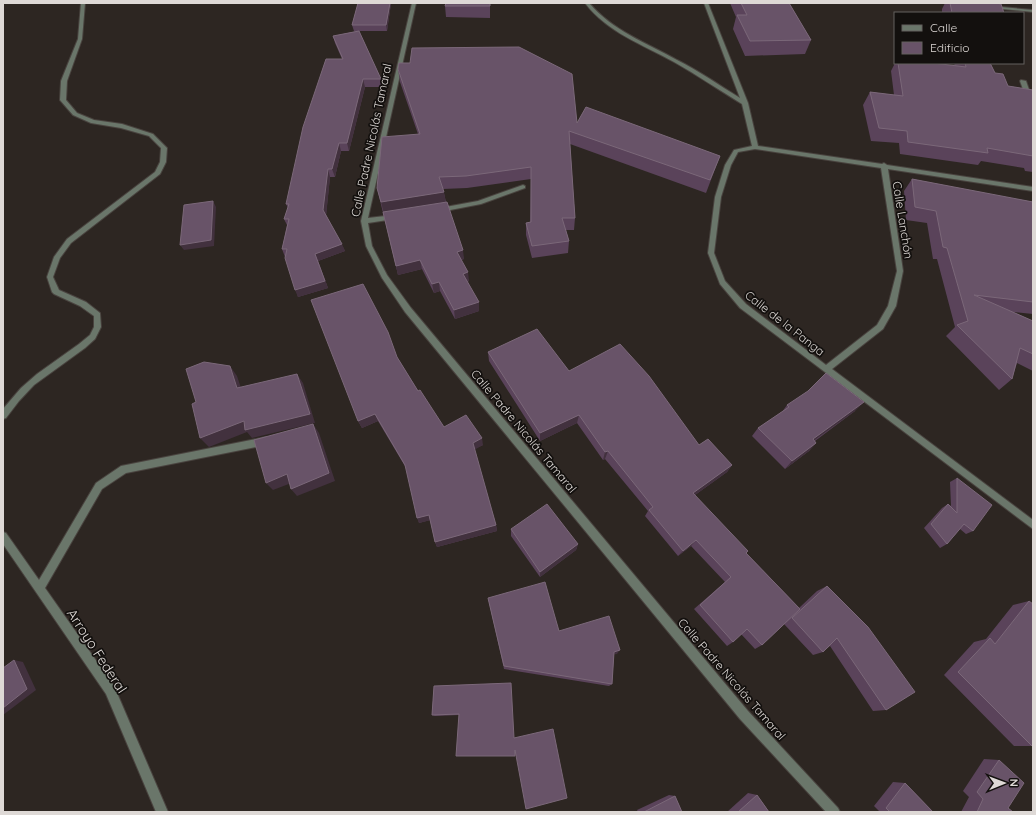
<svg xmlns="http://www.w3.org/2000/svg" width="1036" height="815" font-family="Quicksand,sans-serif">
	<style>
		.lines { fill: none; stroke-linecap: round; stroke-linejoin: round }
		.street-casing { stroke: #49433f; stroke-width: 2 }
		.street { fill: #6a766a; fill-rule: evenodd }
		.wall { fill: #5a435a }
		.shaded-wall { fill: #42313e }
		.building { fill: #685368; stroke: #7b6879 }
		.labels { text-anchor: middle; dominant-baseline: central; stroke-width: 3.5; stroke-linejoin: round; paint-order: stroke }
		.street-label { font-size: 12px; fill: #ded9d6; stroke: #13100e }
		.near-street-label { font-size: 14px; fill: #ded9d6; stroke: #13100e }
	</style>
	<rect width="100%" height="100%" fill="#2d2622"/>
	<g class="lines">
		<defs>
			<g id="street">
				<polygon points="81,3 85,3 82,39 67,81 66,100 77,113 94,120 122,124 153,134 167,148 166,162 160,174 71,243 60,258 53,277 59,290 86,302 100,313 101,327 95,339 85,348 34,385 19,401 6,418 3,419 3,409 21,388 37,374 79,344 90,335 94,327 94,316 80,306 54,294 52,292 47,277 54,257 67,239 155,172 160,162 161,148 149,136 121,128 91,123 73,115 60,100 61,81 78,39"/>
				<polygon points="412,3 416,3 368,218 394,215 397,217 394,219 368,223 372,246 387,275 411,308 748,711 838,808 840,812 826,812 740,719 405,312 382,278 366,246 361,221"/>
				<path d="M585,3H589C613,31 645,42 677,60C699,71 719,85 740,98L704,3H708L748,103L758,146L882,164L884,163L887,165L1033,187V191L888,169L903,271L896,306L883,329L832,369L1033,520V529L740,308L720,284L708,253L715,197L725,165L734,150L752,146L742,104C719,90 697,75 674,62C642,44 608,33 585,3ZM755,149L881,168L897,271L888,306L877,325L826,365L746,304L725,281L714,253L721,197L731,165L738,152Z"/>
				<polygon points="990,6 1033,10 1033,12 992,8 990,8"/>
				<polygon points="1021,80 1026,81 1033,101 1033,111 1030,109 1020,81"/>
				<polygon points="523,185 525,186 525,188 481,204 440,212 437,210 440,208 478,201"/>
				<polygon points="266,437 269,438 270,441 269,444 266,445 126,473 102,489 45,588 114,686 168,812 156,812 106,694 3,544 3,532 6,533 39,580 96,483 121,466"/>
			</g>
		</defs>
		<use href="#street" class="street-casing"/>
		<use href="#street" class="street"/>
	</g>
	<g class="wall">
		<polygon points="358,3 391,3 387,31 359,31 381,79 383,87 365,87 349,151 341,151 335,177 330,177 326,215 345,251 318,261 328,288 298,297 286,257 285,257 282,249 287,225 284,219 288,208 286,204 342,59 335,43 333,36 357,31 354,31 352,25"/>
		<polygon points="490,3 490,18 446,17 445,6"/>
		<polygon points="730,3 789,3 811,40 805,54 745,56 733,29 736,17"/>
		<polygon points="945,3 996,3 1004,13 942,13 942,9"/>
		<polygon points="895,63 933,63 955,66 954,63 990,63 995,73 1008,86 1033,90 1033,172 1025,171 1024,168 981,161 978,165 900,154 899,143 871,141 863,105 870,92 894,95 891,71"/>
		<polygon points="398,69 577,123 720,156 706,193 570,144 575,218 574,230 566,230 569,241 568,253 532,258 526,235 526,223 530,222 531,179 467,188 443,189 446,202 464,259 461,260 469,281 467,282 479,311 455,319 440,291 434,293 422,269 398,275 377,188 418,134 400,82"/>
		<polygon points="912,179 1033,202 1033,314 1013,312 1033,321 1033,371 1017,363 1012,379 999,390 946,336 955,327 937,259 933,259 927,223 906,220 904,191"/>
		<polygon points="488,352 569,371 732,465 727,472 695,495 746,553 799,608 817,591 827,586 886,710 873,711 830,646 823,652 813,655 784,624 762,645 755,649 741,634 733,642 727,646 694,609 725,582 691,546 678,556 645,516 648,511 605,459 603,460 577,423 540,441 489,361"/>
		<polygon points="397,357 418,391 444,427 483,445 474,449 496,525 497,531 437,547 435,542 430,520 419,523 406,468 378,421 362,428 358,421"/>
		<polygon points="787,405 855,411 815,441 816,443 809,451 785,469 752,436 758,428 782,412"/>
		<polygon points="957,478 973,531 966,534 960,529 947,544 940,548 924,528 942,508 948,504 951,506 950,482"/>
		<polygon points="511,529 578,544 576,550 540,577 511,536"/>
		<polygon points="488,598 559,631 617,654 614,654 612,684 609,686 504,669"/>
		<polygon points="1029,601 1032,746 1014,746 944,675 974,642 986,639 1013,605"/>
		<polygon points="434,686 515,750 459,715 435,716 432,715"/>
		<polygon points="984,759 999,760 1008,808 1013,812 961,812 969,797 963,791"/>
		<polygon points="893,782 905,783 933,812 880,812 874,806"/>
		<polygon points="748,793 757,795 769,812 727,812"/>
		<polygon points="669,795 675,796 682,812 638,812 637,810"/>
	</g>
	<g class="shaded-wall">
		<polygon points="390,3 391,3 391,4 387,31 386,25"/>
		<polygon points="363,79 365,87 349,151 347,143"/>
		<polygon points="339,143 341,151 335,177 332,169"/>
		<polygon points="328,169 330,177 326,217 323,210"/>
		<polygon points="444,192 446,204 384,214 381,202"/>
		<polygon points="213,201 216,207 214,246 184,250 180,245"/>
		<polygon points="342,244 345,251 318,261 328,288 298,297 295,290 315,254"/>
		<polygon points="463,250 464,259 458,261 457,252"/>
		<polygon points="420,260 422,269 398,275 396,266"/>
		<polygon points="468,272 469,281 464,283 463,274"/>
		<polygon points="439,282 440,291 434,293 432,284"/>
		<polygon points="479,302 479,311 455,319 454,310"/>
		<polygon points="230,366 237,376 244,397 237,388"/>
		<polygon points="297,374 303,383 315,423 252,438 247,432 209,447 200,438"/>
		<polygon points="864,402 855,411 805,447 813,439"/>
		<polygon points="375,414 378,421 362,428 358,421"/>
		<polygon points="579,415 577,423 540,441 540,433"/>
		<polygon points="313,424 319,433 335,481 297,496 291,489"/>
		<polygon points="482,438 483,445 474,450 473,443"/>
		<polygon points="816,443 809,451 785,469 792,461"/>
		<polygon points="608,451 605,459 603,460 605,452"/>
		<polygon points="732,465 727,472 688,500 693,493"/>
		<polygon points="287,474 294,482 273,490 266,483"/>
		<polygon points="429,515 431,520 419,523 417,518"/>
		<polygon points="496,525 497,531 437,547 435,542"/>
		<polygon points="696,540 691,546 678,556 683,551"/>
		<polygon points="578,544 576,550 540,577 540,572"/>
		<polygon points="620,650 617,654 611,655 614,652"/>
		<polygon points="14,660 23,662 36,690 3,715 3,708"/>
	</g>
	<g class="building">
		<polygon points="358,3 390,3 386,25 352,25"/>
		<polygon points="446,3 490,3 490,6 445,6"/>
		<polygon points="741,3 789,3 811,40 750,41 737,15 747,15"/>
		<polygon points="950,3 996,3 1001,4 1004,13 952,13"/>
		<polygon points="359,31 381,79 363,79 347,143 339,143 332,169 328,169 323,210 342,244 315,254 325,281 295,290 285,258 287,249 282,249 289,219 284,219 289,204 286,204 303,127 326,59 343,59 333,36"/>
		<polygon points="519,47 572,74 577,123 586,107 720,156 710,180 569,131 575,218 562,218 569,241 532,246 526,223 531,222 531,167 466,176 439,177 444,192 381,202 377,188 382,137 420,134 398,69 399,63 410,63 412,48"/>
		<polygon points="898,63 933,63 966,67 965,63 990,63 995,73 1003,74 1008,86 1033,90 1033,156 987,148 988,153 908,142 907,131 879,128 870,92 903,96"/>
		<polygon points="912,179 1033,202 1033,302 974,295 1033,321 1033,354 1020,348 1012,379 957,325 968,321 947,248 943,247 936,211 915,207"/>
		<polygon points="213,201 211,240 180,245 184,205"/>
		<polygon points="447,202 463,250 457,252 468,272 463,274 479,302 454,310 439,282 432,284 420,260 396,266 383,212"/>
		<polygon points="363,284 388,332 397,357 418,391 420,390 444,427 466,415 482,438 473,443 496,525 435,542 429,515 417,518 405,465 375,414 358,421 311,300"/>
		<polygon points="537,329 569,371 620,344 649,376 699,445 708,439 732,465 693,493 748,551 746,553 800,609 762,645 747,629 733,642 700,605 731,577 696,540 683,551 649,510 653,507 608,451 605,452 579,415 540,433 488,352"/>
		<polygon points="204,362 230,366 237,388 297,374 310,414 245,430 244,421 200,438 192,404 196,402 186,369"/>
		<polygon points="826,373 864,402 813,439 816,443 792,461 758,428 789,407 787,405 808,391"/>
		<polygon points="313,424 329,473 291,489 287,474 266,483 254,440"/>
		<polygon points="957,478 992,505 973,531 964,524 947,544 931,524 948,504 957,513"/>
		<polygon points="547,504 578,544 540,572 511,529"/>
		<polygon points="545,582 559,631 609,616 620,650 614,652 612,684 504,666 488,598"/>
		<polygon points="827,586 868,627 915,692 886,710 837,638 823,652 792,618"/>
		<polygon points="1029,601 1033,604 1033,745 1032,746 958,672 990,638 995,644"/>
		<polygon points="14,660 27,689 3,708 3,668"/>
		<polygon points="511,683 514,738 553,729 567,798 526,809 515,750 515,756 456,756 459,714 432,715 434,686"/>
		<polygon points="999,760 1024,783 1008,808 1013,812 977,812 983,799 977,792"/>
		<polygon points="905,783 933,812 890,812 886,808"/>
		<polygon points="757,795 769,812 738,812"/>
		<polygon points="675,796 682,812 644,812"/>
	</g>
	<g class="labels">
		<g class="street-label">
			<text transform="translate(371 140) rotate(-78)">Calle Padre Nicolás Tamaral</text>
			<text transform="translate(903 220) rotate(81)">Calle Lanchón</text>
			<text transform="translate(785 323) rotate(38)">Calle de la Panga</text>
			<text transform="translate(524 431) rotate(50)">Calle Padre Nicolás Tamaral</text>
			<text transform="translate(732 679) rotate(49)">Calle Padre Nicolás Tamaral</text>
		</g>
		<g class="near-street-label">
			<text transform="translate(97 651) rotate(57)">Arroyo Federal</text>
		</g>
	</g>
	<rect width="1036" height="815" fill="none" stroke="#ded9d6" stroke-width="8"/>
	<rect x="894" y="12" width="130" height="52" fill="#13100e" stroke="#64605e"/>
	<rect x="902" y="25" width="20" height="6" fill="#6a766a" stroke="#64605e"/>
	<text x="930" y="32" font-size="12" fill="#ded9d6">Calle</text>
	<rect x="902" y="42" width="20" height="12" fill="#685368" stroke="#64605e"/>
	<text x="930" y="52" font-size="12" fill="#ded9d6">Edificio</text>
	<g transform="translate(1004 783) rotate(89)" stroke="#13100e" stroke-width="3" paint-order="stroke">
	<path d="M0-3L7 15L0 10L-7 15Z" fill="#ded9d6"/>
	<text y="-6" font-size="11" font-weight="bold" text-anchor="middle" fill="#ded9d6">N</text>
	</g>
</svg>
